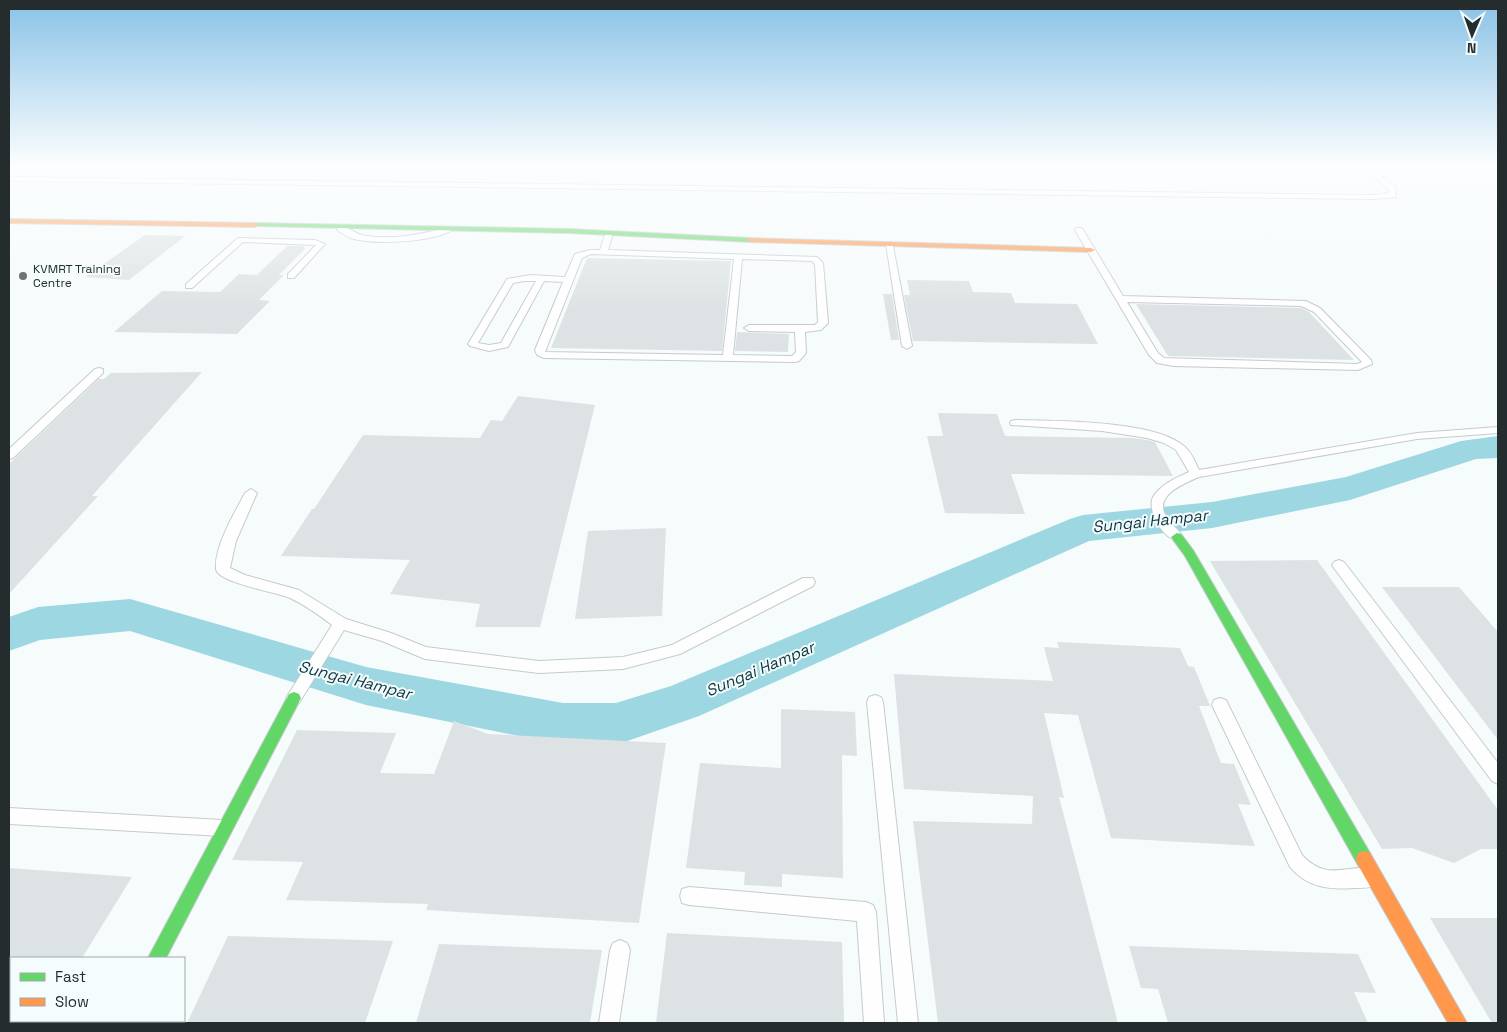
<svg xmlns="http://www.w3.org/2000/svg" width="1507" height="1032" font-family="'Space Grotesk',sans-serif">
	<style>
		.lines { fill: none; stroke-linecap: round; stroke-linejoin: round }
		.river { fill: #9cd7e2; fill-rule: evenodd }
		.building { fill: #dde3e4 }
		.lane-casing { stroke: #c5cbcd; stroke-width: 2 }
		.street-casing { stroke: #c5cbcd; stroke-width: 2 }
		.fast-casing { stroke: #c5cbcd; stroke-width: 2 }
		.slow-casing { stroke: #c5cbcd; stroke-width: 2 }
		.lane { fill: #fefeff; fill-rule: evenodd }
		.street { fill: #fefeff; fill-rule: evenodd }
		.fast { fill: #63d668; fill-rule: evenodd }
		.slow { fill: #ff974d; fill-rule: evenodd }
		.poi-dot { fill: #6e7475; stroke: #f4fcfe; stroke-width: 2 }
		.labels { text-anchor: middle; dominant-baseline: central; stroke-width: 4; stroke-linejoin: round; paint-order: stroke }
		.far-poi-label { font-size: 12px; fill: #242c2d; stroke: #f4fcfe; text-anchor: start }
		.water-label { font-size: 16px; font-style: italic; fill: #10373e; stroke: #f4fcfe }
	</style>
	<rect width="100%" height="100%" fill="#f6fbfc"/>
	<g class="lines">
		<polygon class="river" points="1498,436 1498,458 1476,459 1350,500 1212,528 1089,541 699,716 616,745 563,745 366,705 130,631 40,640 9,651 9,617 38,607 130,599 366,667 563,703 616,703 671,686 1070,519 1083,515 1212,502 1346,477 1461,441"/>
	</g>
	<g class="building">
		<polygon points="145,235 185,236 129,280 85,277"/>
		<polygon points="287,246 303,246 305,249 279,275 284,275 259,300 270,301 237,334 114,332 162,291 220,292 239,274 257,275"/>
		<polygon points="587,258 731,261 722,351 551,348"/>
		<polygon points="907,280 969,281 973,292 1011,293 1015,303 1077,304 1098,344 913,341 904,295 910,295"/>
		<polygon points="883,294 892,294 899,340 891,340"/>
		<polygon points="1136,304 1301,308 1309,312 1354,360 1168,356"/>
		<polygon points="737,332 789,334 788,352 735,351"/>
		<polygon points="202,372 92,496 98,496 9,594 9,464 99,379 104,379 111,373"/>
		<polygon points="518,396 595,405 540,627 475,627 480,604 390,594 410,560 281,556 312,509 314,509 363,435 480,438 491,420 502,421"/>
		<polygon points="938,413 997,414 1005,436 1132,438 1147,440 1155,442 1173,476 1011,474 1025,514 945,513 927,436 943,436"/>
		<polygon points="666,528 662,616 575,619 588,531"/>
		<polygon points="1317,560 1498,810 1498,849 1481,849 1454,863 1412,848 1382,849 1210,561"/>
		<polygon points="1382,587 1459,587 1498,632 1498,740"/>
		<polygon points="1057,642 1180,648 1188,666 1194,667 1210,706 1199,706 1221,763 1234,764 1251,805 1238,804 1255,846 1111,838 1078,715 1044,713 1064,798 1059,797 1118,1023 938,1023 913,821 1032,824 1033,796 904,789 894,674 1053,681 1044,647 1059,648"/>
		<polygon points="781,709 855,712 857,756 842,755 843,878 782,874 782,887 744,885 745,872 686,868 700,763 781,768"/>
		<polygon points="454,721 488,734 666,743 639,923 426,910 428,904 286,900 303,862 232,860 297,730 396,733 380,773 434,774"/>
		<polygon points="9,868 132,877 82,958 9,958"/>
		<polygon points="1430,918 1498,918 1498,1023 1492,1023"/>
		<polygon points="667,933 842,942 844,1023 656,1023"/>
		<polygon points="228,936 393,941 365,1023 187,1023"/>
		<polygon points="439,944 602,950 590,1023 416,1023"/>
		<polygon points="1129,946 1358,954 1376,993 1354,992 1368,1023 1168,1023 1158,989 1141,988"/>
	</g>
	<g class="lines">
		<defs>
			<g id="lane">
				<polygon points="1356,164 1363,164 1395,186 1396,197 1374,199 9,181 9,177 1374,195 1389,193 1389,189"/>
				<path d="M337,226C347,225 356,235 366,236C397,240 420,234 450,227L454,229C435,242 377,245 354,239C348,238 342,233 337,230Z"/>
				<path d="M1076,228H1082L1123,296L1306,301L1320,308L1371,360L1372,364L1358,370L1174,366L1157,363L1149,355L1075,230ZM1127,302L1301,306L1314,312L1362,362L1357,364L1164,358L1158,353Z"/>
				<path d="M606,231L613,233L608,250L817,257L823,263L828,323L821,330L805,332L806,353L799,361L795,362L544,358L537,355L535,350L563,282L544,281L508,347L489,351L470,346L468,344L507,279L531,275L565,277L575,254L590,250H600ZM591,254L734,259L723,355L545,352L582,258ZM742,259L812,261L815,264L818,322L815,325H749L744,328L749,331L795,332L796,352L792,356L733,355ZM524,281H536L501,343L489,345L478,343L513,283Z"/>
				<polygon points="238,238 315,240 325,244 294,278 288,278 288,274 316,245 243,242 192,288 186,288 186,284"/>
				<polygon points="886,244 893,246 912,346 907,349 902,346"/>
				<polygon points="99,368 103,369 103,373 13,458 9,459 9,449 95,369"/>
				<path d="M1015,420C1055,421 1156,420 1185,447C1192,453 1195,462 1199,470L1417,433L1498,427V433L1417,439L1199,477C1183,484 1152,496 1167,518C1172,525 1179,530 1183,537L1182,540C1166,545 1146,511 1153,497C1161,484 1176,478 1189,472L1176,450L1164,443L1147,438L1102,431L1011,425L1010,423L1011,421Z"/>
				<path d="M251,489L257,493L236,541L230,568L245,575L299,590L346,619L391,633L426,647L539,661L623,657L672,645L803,578H813L815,582L813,586L680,654L623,669L539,673L425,659L382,641L344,630L299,703L294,705L289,703L286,698L332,625C319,615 305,605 290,598C277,592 218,583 216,569C214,547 235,512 245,493Z"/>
				<polygon points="1339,560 1344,562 1498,763 1498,784 1492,781 1334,568 1332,565 1334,562"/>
				<polygon points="875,695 881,697 883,702 918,1023 898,1023 867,702 869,697"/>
				<path d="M1220,698L1226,700L1302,855C1330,885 1349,860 1378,871L1380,878L1378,885C1370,888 1363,888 1354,888C1329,890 1307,887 1290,867L1212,705L1214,700Z"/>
				<polygon points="9,808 222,820 228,822 231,828 228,834 222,836 9,824"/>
				<polygon points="689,887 866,902 873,905 876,912 884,1023 864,1023 857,921 689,905 682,903 680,896 682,889"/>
				<polygon points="620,940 627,943 630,950 619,1023 599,1023 610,950 613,943"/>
			</g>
			<polygon id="street" points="103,1021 145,1021 144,1023 102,1023"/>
			<g id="fast">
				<polygon points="255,223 569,229 751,238 755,240 751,242 569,233 253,226 252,225"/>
				<polygon points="1177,533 1181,534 1193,550 1370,853 1372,859 1370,865 1364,867 1358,865 1185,556 1171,537"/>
				<polygon points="294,692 299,694 301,698 166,958 148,958 289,694"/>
			</g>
			<g id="slow">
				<polygon points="9,219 255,223 258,225 255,227 9,223"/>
				<polygon points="748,238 1091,248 1095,250 1091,252 751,242 747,240"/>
				<polygon points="1364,851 1370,853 1467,1023 1448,1023 1358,865 1356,859 1358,853"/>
			</g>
		</defs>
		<use href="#lane" class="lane-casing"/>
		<use href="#street" class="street-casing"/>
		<use href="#fast" class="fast-casing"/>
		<use href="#slow" class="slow-casing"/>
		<use href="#lane" class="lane"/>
		<use href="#street" class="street"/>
		<use href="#fast" class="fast"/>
		<use href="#slow" class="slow"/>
	</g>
	<linearGradient id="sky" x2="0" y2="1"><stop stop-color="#89c2e6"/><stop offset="0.53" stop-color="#fbfdfe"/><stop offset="1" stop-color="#fbfdfe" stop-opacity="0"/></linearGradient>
	<rect width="1507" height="309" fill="url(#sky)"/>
	<circle class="poi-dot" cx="23" cy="276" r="5"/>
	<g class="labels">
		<g class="far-poi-label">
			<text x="33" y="269">KVMRT Training<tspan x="33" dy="14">Centre</tspan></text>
		</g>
		<g class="water-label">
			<text transform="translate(1150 521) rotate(-6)">Sungai Hampar</text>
			<text transform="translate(760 669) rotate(-23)">Sungai Hampar</text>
			<text transform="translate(355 680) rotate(14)">Sungai Hampar</text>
		</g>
	</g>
	<rect width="1507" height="1032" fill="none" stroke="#242c2d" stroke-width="20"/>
	<rect x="10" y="957" width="175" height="65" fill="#f4fcfe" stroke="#a1a9aa"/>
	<rect x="20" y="973" width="25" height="8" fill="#63d668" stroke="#a1a9aa"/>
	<text x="55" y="982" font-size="15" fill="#242c2d">Fast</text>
	<rect x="20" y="998" width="25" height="8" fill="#ff974d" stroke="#a1a9aa"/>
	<text x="55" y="1007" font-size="15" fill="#242c2d">Slow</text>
	<g transform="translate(1472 35) rotate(182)" stroke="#f4fcfe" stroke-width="4" paint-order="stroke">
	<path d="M0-4L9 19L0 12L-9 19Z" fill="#242c2d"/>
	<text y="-8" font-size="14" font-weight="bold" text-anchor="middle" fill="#242c2d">N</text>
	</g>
</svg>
